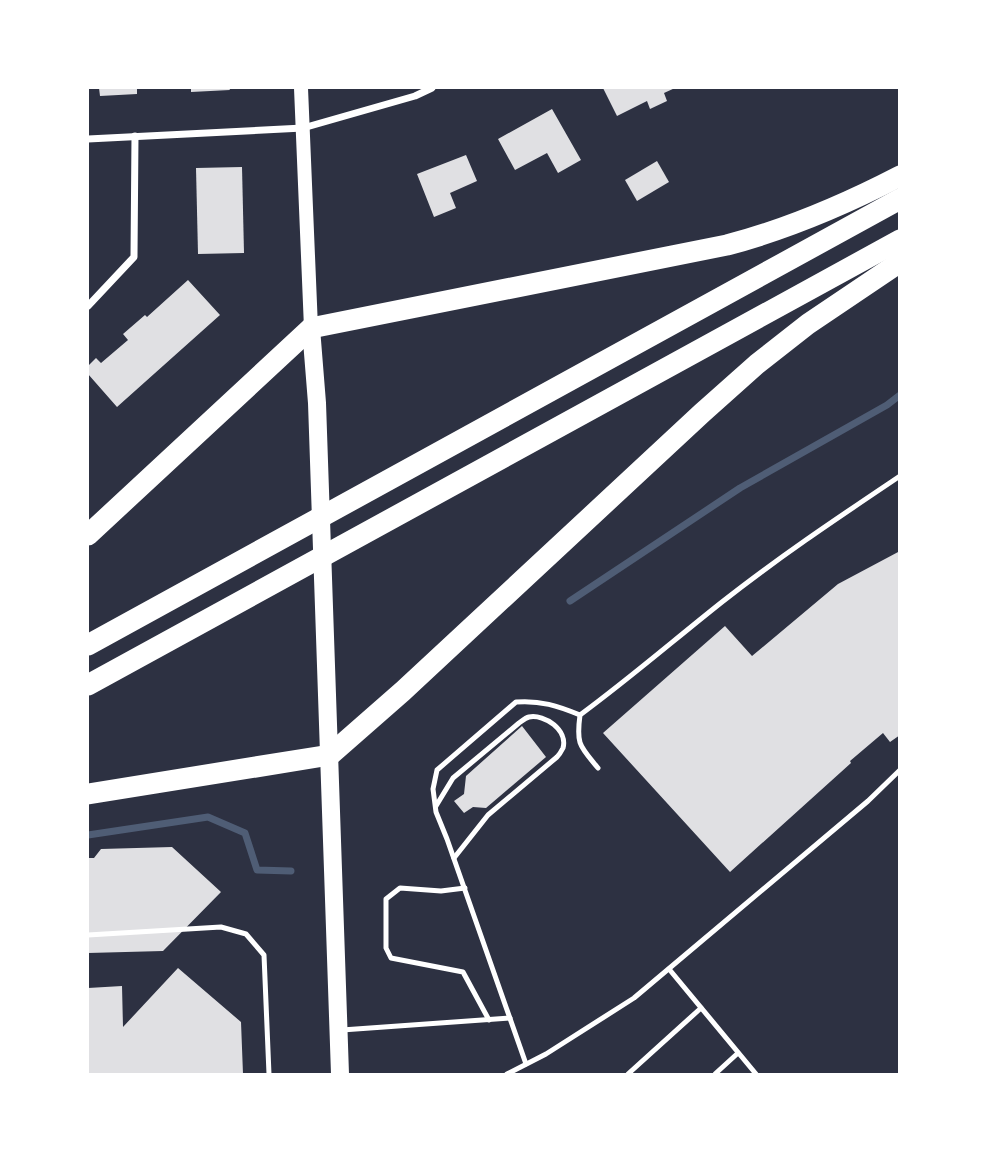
<svg xmlns="http://www.w3.org/2000/svg" width="987" height="1162" font-family="'Work Sans',sans-serif">
	<style>
		.lines { fill: none; stroke-linecap: round; stroke-linejoin: round }
		.stream { stroke: #4f5d75; stroke-width: 7 }
		.building { fill: #e0e0e3 }
		.service { stroke: #fff; stroke-width: 5 }
		.minor { stroke: #fff; stroke-width: 7 }
		.secondary { stroke: #fff; stroke-width: 14 }
		.primary { stroke: #fff; stroke-width: 18 }
		.motorway { stroke: #fff; stroke-width: 21 }
	</style>
	<rect width="100%" height="100%" fill="#2d3142"/>
	<g class="lines">
		<g class="stream">
			<polyline points="570,601 740,488 887,405 900,395"/>
			<polyline points="88,835 208,817 245,833 257,870 291,871"/>
		</g>
	</g>
	<g class="building">
		<polygon points="99,88 137,88 137,94 100,96"/>
		<polygon points="191,88 229,88 230,90 191,92"/>
		<polygon points="603,88 675,88 664,93 667,101 650,109 647,101 617,116"/>
		<polygon points="552,109 581,160 558,173 547,153 515,170 498,139"/>
		<polygon points="466,155 477,181 450,193 456,208 434,217 417,174"/>
		<polygon points="657,161 669,182 637,201 625,180"/>
		<polygon points="242,167 244,253 198,254 196,168"/>
		<polygon points="188,280 220,315 117,407 88,374 88,366 96,358 101,363 128,340 123,334 145,315 147,317"/>
		<polygon points="900,551 900,735 890,742 883,733 850,761 851,763 730,872 603,733 725,626 752,656 838,584"/>
		<polygon points="522,726 546,757 486,808 473,807 464,813 454,801 464,794 466,776"/>
		<polygon points="172,847 221,892 163,951 88,953 88,858 94,858 101,849"/>
		<polygon points="178,968 241,1022 243,1074 88,1074 88,988 122,986 123,1027"/>
	</g>
	<g class="lines">
		<g class="service">
			<path d="M598,768C580,746 576,745 580,715C629,679 674,640 722,602C779,557 839,517 900,476"/>
			<path d="M436,806L453,778L519,723C522,721 525,718 529,717C545,714 568,730 563,748C562,750 558,756 557,757L488,815L454,858"/>
			<polyline points="465,888 441,891 400,888 386,899 386,948 391,958 463,972 489,1020"/>
			<polyline points="88,935 221,927 246,934 264,955 269,1074"/>
			<polyline points="669,969 756,1074"/>
			<polyline points="342,1030 510,1018"/>
			<path d="M526,1064L447,839L436,812L433,789L437,770L516,702C540,700 558,706 580,715"/>
			<polyline points="507,1074 546,1054 634,998 868,801 900,770"/>
			<polyline points="628,1074 701,1008"/>
			<polyline points="715,1074 738,1053"/>
		</g>
		<g class="minor">
			<polyline points="88,139 303,128 415,96 432,88"/>
			<polyline points="88,306 134,257 135,136"/>
		</g>
		<polyline class="secondary" points="301,88 311,328"/>
		<polyline class="primary" points="311,328 317,403 340,1074"/>
		<g class="motorway">
			<path d="M88,535L311,328L727,245C788,229 844,205 900,176"/>
			<polyline points="88,645 900,199"/>
			<polyline points="88,685 900,240"/>
			<polyline points="88,794 330,755 403,691 702,413 757,364 808,324 900,262"/>
		</g>
	</g>
	<rect width="987" height="1162" fill="none" stroke="#ffffff" stroke-width="178"/>
</svg>
